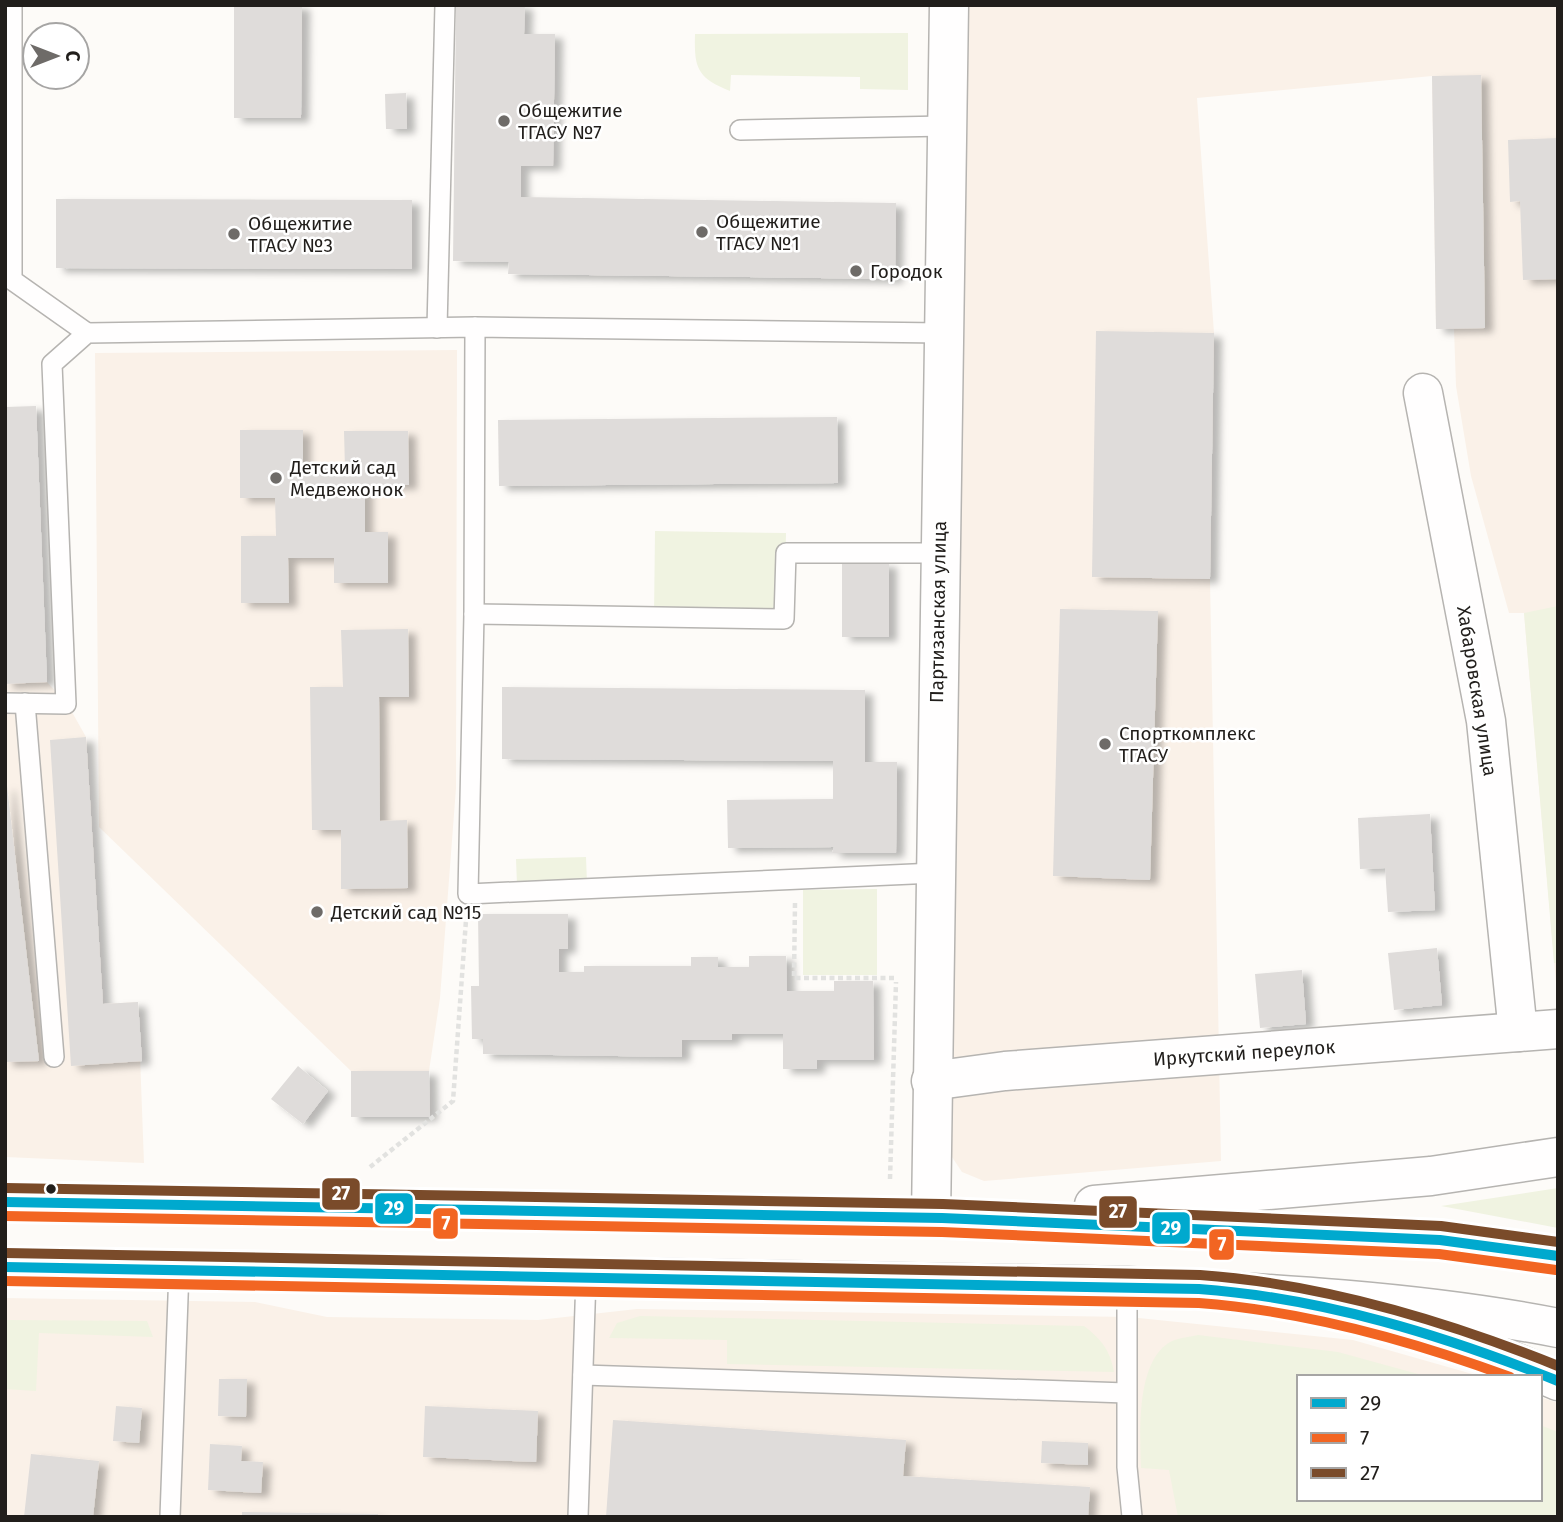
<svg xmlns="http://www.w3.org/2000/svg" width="1563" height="1522" font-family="'Fira Sans',sans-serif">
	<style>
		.built { fill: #faf1e8 }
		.green { fill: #f0f3e1 }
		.building { fill: #dfdcda; filter: url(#shadow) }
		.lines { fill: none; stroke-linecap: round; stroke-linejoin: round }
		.lane-casing { stroke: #b6b4b1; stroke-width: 22 }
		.street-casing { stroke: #b6b4b1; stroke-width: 41 }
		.primary-casing { stroke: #b6b4b1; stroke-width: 41 }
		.path { stroke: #e2e2e0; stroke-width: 4.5; stroke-dasharray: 5 3.5; stroke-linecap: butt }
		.lane { stroke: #fffefe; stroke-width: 19 }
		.street { stroke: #fffefe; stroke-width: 38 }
		.primary { stroke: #fffefe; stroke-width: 38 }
		.bus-1-casing { stroke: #fff; stroke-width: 16 }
		.bus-2-casing { stroke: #fff; stroke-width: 16 }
		.bus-3-casing { stroke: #fff; stroke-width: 16 }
		.bus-1 { stroke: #00a9ce; stroke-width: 10 }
		.bus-2 { stroke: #f26522; stroke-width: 10 }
		.bus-3 { stroke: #7a4b2a; stroke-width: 10 }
		.poi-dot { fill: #6e6b68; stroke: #fff; stroke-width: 2.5 }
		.bus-dot { fill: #211e1b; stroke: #fff; stroke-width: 2.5 }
		.labels { text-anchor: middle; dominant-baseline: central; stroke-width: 5; stroke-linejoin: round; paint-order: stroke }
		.poi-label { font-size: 19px; fill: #211e1b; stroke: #fff; text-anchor: start }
		.street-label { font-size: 19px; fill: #211e1b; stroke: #fff }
		.line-badge { stroke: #fff; stroke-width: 2.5 }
		.badge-label { font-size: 19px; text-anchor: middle; font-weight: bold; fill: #fff }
	</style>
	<defs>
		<filter id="shadow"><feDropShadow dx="8" dy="4.5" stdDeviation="3.5" flood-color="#0004"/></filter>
	</defs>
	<rect width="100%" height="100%" fill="#fdfbf8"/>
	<g class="built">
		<polygon points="965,5 1558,5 1558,1006 1524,613 1509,613 1471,476 1456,386 1454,329 1436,329 1432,76 1197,98 1214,333 1210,580 1221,1161 984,1181 962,1172 950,1154"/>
		<polygon points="457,350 456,788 440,998 429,1071 351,1071 99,827 95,353"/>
		<polygon points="5,407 47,682 68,705 86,737 103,1004 138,1002 144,1163 5,1157"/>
		<polygon points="5,1298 255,1302 327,1317 538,1320 637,1309 1129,1317 1353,1340 1483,1377 1299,1377 1299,1499 1540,1499 1540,1397 1558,1403 1558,1517 5,1517"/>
	</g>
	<g class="green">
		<path d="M908,33V90L860,89V77L731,75L730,91C697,78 694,68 695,34Z"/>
		<polygon points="655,531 786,533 784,619 654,616"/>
		<polygon points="1558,606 1558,963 1554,963 1524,613"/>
		<polygon points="586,857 587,883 517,885 516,859"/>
		<polygon points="877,889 877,975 803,975 803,890"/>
		<polygon points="1558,1188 1558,1228 1441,1206"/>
		<path d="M640,1316L1084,1326C1102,1340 1110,1350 1114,1372L727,1364V1340L609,1338L617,1323Z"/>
		<polygon points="5,1320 147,1321 153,1337 39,1333 36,1391 5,1389"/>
		<path d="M1198,1335L1338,1352L1429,1377H1299V1499H1540V1425L1558,1432V1517H1178L1169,1470L1141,1468C1140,1434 1136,1366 1167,1344C1175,1338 1189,1337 1198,1335Z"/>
	</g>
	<g class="building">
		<polygon points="234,5 302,5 301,118 234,118"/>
		<polygon points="456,5 525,5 524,34 555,34 553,166 521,166 521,197 896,203 895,279 508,274 509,262 453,261"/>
		<polygon points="1481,75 1485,328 1436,329 1432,76"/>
		<polygon points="406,93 407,129 386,129 385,94"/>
		<polygon points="1558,138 1558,279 1523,280 1520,201 1510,202 1508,140"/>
		<polygon points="56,199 412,200 412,269 56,268"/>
		<polygon points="1096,331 1214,333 1210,579 1092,577"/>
		<polygon points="36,406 47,682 5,684 5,407"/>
		<polygon points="837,417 838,483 499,486 498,420"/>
		<polygon points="240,430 303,430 303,468 345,468 344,431 408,431 409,485 365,485 365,532 388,532 388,583 334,583 334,558 288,558 289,603 241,603 241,536 276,536 275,498 240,498"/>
		<rect x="842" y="563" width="47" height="74"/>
		<polygon points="1060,609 1158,611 1150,880 1053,876"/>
		<polygon points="408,629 409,697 379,697 380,821 407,820 408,888 341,889 341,830 312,830 310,687 343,687 341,630"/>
		<polygon points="502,687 865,690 865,762 897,762 896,853 832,853 834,847 728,848 727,800 833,799 833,761 502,759"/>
		<polygon points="86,737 103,1004 138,1002 142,1061 71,1066 50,740"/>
		<polygon points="5,786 7,786 39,1061 5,1062"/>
		<polygon points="1430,814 1435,910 1388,912 1385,868 1360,869 1358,818"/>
		<polygon points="478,914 568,914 568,949 559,949 559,972 584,972 584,966 691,966 691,957 718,957 718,967 749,967 749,956 786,956 787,991 834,991 834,981 873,981 874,1060 817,1060 817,1069 783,1069 783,1034 732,1034 732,1040 682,1040 682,1057 483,1054 483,1039 472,1039 471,986 479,986"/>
		<polygon points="1437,948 1442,1005 1394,1010 1388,953"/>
		<polygon points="1302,970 1306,1024 1260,1028 1255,974"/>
		<polygon points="298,1066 328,1091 303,1124 271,1099"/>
		<polygon points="351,1071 429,1071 430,1117 351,1117"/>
		<polygon points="219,1379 247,1379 246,1417 218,1416"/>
		<polygon points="116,1406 142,1408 139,1443 113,1441"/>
		<polygon points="425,1406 538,1411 536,1462 423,1457"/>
		<polygon points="613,1420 906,1440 903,1476 1090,1487 1088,1517 606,1517"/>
		<polygon points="1042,1441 1088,1443 1088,1465 1041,1463"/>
		<polygon points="210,1444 242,1446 241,1461 263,1462 261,1493 208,1490"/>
		<polygon points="31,1454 99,1461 93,1517 24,1517"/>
		<polygon points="242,1512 378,1514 378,1517 242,1517"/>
	</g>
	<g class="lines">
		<defs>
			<g id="lane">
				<polyline points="12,5 12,280 87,333"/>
				<polyline points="740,130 946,126"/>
				<polyline points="475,327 474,614 468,894 935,873"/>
				<polyline points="437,328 445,5"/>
				<polyline points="474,614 784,619 786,553 939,553"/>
				<polyline points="5,703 66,704 52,364 87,333 475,327 942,333"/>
				<polyline points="25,703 54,1057"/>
				<polyline points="1127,1286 1127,1467 1132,1517"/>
				<polyline points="583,1375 1126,1393"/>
				<polyline points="170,1517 179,1270"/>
				<polyline points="578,1517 586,1277"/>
			</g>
			<g id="street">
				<polyline points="1423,393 1486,721 1518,1032"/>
				<polyline points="931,1081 1005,1071 1558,1029"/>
				<polyline points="931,1218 949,5"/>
			</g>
			<g id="primary">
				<polyline points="5,1202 942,1218 1440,1240 1558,1256"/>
				<polyline points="1094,1205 1431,1176 1558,1157"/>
				<path d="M5,1267L1127,1286C1267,1293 1420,1301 1558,1328"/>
				<polyline points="1389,1323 1493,1353 1558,1381"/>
			</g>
		</defs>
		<use href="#lane" class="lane-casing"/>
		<use href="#street" class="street-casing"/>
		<use href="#primary" class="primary-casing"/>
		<g class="path">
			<polyline points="795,903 794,978 896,978"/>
			<polyline points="370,1167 453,1101 466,920"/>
			<polyline points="890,1179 896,982"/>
		</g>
		<use href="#lane" class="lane"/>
		<use href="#street" class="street"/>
		<use href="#primary" class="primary"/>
		<defs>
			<g id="bus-1">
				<polyline points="5,1202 942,1218 1440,1240 1558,1256"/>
				<path d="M5,1267L1199,1289C1323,1298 1443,1335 1558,1381"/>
			</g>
			<g id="bus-2">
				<polyline points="5,1216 942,1232 1439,1254 1556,1270"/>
				<path d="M5,1281L1199,1303C1305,1311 1410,1340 1510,1377"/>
			</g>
			<g id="bus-3">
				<polyline points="5,1188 943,1204 1441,1226 1558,1242"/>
				<path d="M5,1253L1200,1275C1324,1284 1444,1320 1558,1366"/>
			</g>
		</defs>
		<use href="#bus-1" class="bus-1-casing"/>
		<use href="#bus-2" class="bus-2-casing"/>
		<use href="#bus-3" class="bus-3-casing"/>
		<use href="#bus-1" class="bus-1"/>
		<use href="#bus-2" class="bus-2"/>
		<use href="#bus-3" class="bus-3"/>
	</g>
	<g class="poi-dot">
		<circle cx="504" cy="121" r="7"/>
		<circle cx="702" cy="232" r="7"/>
		<circle cx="234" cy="234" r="7"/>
		<circle cx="856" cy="271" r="7"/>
		<circle cx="276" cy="478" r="7"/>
		<circle cx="1105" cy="744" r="7"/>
		<circle cx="317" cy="912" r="7"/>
	</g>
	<circle class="bus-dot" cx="51" cy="1189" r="6"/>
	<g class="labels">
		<g class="poi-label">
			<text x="518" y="110">Общежитие<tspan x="518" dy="22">ТГАСУ №7</tspan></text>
			<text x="716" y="221">Общежитие<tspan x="716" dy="22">ТГАСУ №1</tspan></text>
			<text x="248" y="223">Общежитие<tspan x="248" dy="22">ТГАСУ №3</tspan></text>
			<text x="870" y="271">Городок</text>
			<text x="290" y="467">Детский сад<tspan x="290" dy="22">Медвежонок</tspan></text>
			<text x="1119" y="733">Спорткомплекс<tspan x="1119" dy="22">ТГАСУ</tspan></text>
			<text x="331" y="912">Детский сад №15</text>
		</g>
		<g class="street-label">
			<text transform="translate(938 612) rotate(-89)">Партизанская улица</text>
			<text transform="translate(1477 691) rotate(81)">Хабаровская улица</text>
			<text transform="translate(1244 1053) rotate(-4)">Иркутский переулок</text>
		</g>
	</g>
	<g class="line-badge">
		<rect x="321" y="1177" width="40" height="34" rx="7" fill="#7a4b2a"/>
		<rect x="374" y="1192" width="40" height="33" rx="7" fill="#00a9ce"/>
		<rect x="1098" y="1195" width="40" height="34" rx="7" fill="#7a4b2a"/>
		<rect x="432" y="1207" width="27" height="33" rx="7" fill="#f26522"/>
		<rect x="1151" y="1211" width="40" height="34" rx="7" fill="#00a9ce"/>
		<rect x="1208" y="1228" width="27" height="33" rx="7" fill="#f26522"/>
	</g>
	<g class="badge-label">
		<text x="341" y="1200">27</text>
		<text x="394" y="1215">29</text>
		<text x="1118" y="1218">27</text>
		<text x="446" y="1230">7</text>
		<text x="1171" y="1235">29</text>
		<text x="1222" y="1251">7</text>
	</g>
	<rect width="1563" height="1522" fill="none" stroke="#211e1b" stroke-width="14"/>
	<rect x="1297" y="1375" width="245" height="126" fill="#ffffff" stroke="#a6a5a4" stroke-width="2"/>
	<rect x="1311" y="1398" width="35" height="10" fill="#00a9ce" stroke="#a6a5a4" stroke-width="2"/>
	<text x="1360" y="1410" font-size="21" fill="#211e1b">29</text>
	<rect x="1311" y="1433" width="35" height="10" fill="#f26522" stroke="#a6a5a4" stroke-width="2"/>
	<text x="1360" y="1445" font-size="21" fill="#211e1b">7</text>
	<rect x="1311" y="1468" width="35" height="10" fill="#7a4b2a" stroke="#a6a5a4" stroke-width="2"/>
	<text x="1360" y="1480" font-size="21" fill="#211e1b">27</text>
	<g transform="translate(56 56) rotate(90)"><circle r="33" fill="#ffffff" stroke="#a6a5a4" stroke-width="2"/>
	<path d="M0-5L12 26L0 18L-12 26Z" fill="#6e6b68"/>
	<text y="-10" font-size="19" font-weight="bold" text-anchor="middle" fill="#211e1b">С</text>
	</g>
</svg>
